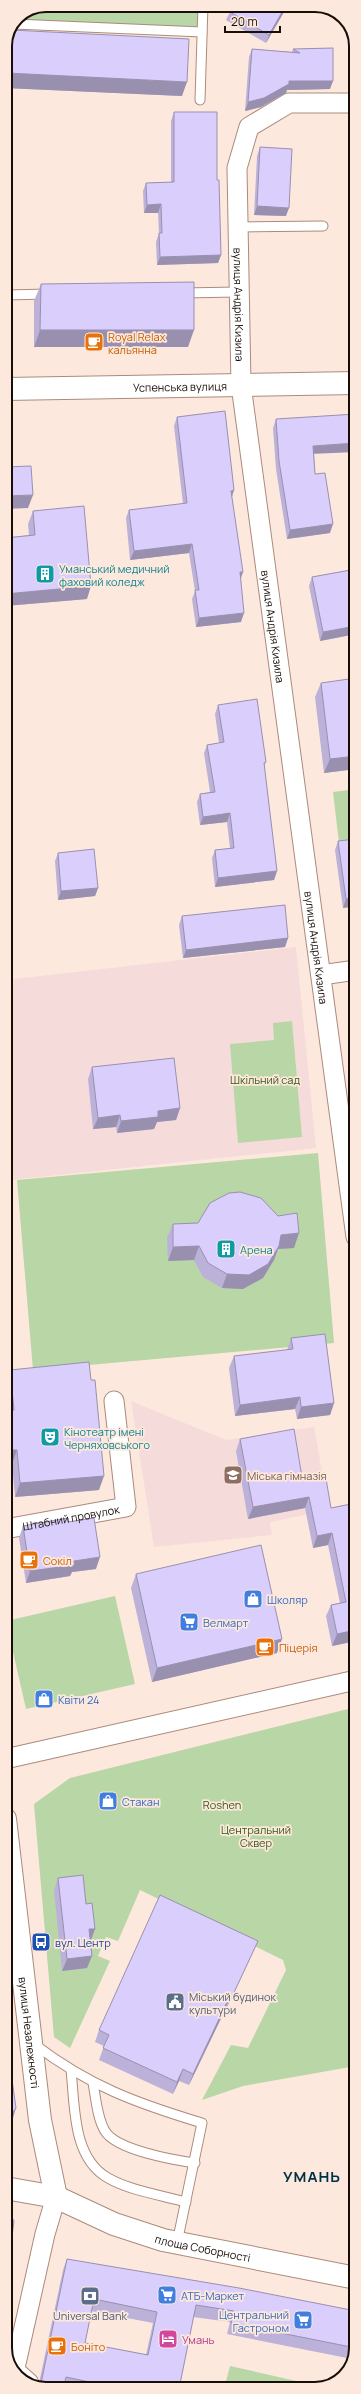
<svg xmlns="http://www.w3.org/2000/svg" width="361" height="2394" font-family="Manrope,sans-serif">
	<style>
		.education { fill: #f6dbdb }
		.green { fill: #b9d6a7 }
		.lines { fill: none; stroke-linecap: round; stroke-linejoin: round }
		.service-casing { stroke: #ab8b7b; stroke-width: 11 }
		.minor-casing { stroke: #ab8b7b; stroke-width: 21 }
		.tertiary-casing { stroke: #ab8b7b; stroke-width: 24 }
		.secondary-casing { stroke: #ab8b7b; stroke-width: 24 }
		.service { stroke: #fff; stroke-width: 9 }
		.minor { stroke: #fff; stroke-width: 19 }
		.tertiary { stroke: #fff; stroke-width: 22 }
		.secondary { stroke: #fff; stroke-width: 22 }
		.wall { fill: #bbb1d9; fill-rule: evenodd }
		.shaded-wall { fill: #9990b0 }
		.building { fill: #dacefc; stroke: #9990b0; fill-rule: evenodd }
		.labels { text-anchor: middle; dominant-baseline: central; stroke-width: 3.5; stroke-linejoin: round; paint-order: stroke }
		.street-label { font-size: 11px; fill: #180d07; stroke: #fde8dd }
		.food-label { font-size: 11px; fill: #c56008; stroke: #fde8dd; text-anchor: start }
		.culture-label { font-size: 11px; fill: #0d838f; stroke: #fde8dd; text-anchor: start }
		.park-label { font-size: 11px; fill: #335910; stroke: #fde8dd }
		.education-label { font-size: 11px; fill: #785e54; stroke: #fde8dd; text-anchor: start }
		.shop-label { font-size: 11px; fill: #366cbe; stroke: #fde8dd; text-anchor: start }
		.transit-label { font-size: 11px; fill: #164399; stroke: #fde8dd; text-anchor: start }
		.service-label { font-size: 11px; fill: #4e5e75; stroke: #fde8dd; text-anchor: start }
		.hotel-label { font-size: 11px; fill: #b23c85; stroke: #fde8dd; text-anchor: start }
		.district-label { font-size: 15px; font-weight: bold; letter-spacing: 1px; fill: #003145; stroke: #fde8dd }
		.rim { fill: none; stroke: #180d07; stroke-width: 2 }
	</style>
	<rect width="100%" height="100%" fill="#fde8dd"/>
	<g class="education">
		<polygon points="296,947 316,1148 11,1180 5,1139 5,980"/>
		<polygon points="131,1401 226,1440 314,1427 329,1510 270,1522 272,1535 154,1547"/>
	</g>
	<g class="green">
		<polygon points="46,5 201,5 200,28 15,21 17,17"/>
		<polygon points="356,789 356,842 339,843 333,792"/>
		<polygon points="292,1021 302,1137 238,1143 230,1044 274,1040 273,1023"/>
		<polygon points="318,1153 334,1343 33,1370 17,1180"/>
		<polygon points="115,1596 135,1684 26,1709 6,1621"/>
		<polygon points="356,1707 356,2066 243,2086 202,2100 231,2045 248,2048 286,1970 283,1960 140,1890 118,1941 106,1937 98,1956 110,1961 70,2048 54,2037 34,1804 70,1778"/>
		<polygon points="230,2366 323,2387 323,2388 224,2389"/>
	</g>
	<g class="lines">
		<defs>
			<g id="service">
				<polyline points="14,24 202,32"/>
				<polyline points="200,100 203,5"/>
				<polyline points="238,227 323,226"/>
				<polyline points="182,293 238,292"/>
				<polyline points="5,295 49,294"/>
				<path d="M34,2044C89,2086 136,2103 202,2123L177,2243"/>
				<path d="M71,2070C75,2105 72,2158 108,2178C131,2191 161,2195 186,2202"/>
				<path d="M93,2083C96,2098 97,2118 105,2131C116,2150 174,2160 195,2163"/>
			</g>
			<g id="minor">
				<path id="s1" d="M356,103H289L249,127L237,168L241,385L356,1237"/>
				<polyline points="321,975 356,970"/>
				<path id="s2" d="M5,1529L126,1507L114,1401"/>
				<polyline points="5,1759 356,1680"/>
				<polyline points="12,2368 29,2383"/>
				<polyline points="15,2368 45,2234 56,2197"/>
			</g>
			<g id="tertiary">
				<path id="s3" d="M5,389L356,383"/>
			</g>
			<g id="secondary">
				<path id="s4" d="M5,1819L40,2120L56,2197"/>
				<path id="s5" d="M5,2188L56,2197L114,2224L163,2240L356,2278"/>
			</g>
		</defs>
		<use href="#service" class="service-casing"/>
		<use href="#minor" class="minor-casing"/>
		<use href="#tertiary" class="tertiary-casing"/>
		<use href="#secondary" class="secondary-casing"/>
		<use href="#service" class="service"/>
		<use href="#minor" class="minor"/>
		<use href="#tertiary" class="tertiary"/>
		<use href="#secondary" class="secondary"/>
	</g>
	<g class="wall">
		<polygon points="288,5 266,43 226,20 230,12"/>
		<polygon points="11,30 182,96 5,88 5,45"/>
		<polygon points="333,48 330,89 287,90 286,93 261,107 245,111 249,57 252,49 292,52 293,49"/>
		<polygon points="174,112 217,180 221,255 218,263 157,265 156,242 159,233 158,213 144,213 143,191 146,183 171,182 171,121"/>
		<polygon points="260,147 286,216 254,215 257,156"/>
		<polygon points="41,284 188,347 34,347 34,301"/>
		<polygon points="177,417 234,490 232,497 240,579 241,622 196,627 192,599 195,591 189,553 130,560 126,518 129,510 183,504 174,426"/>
		<polygon points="276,419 314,454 315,474 330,533 287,539 276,469 273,428"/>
		<polygon points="33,511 87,599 5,606 5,538 29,535 28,524"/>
		<polygon points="356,569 356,634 320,641 309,586 312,577"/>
		<polygon points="321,683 356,769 324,773 315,697"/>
		<polygon points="218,705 266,762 264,767 277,871 274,880 215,887 212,858 215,850 230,848 227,822 200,825 197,802 200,794 210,792 204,753 207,745 219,743 215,714"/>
		<polygon points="356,839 356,906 343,908 335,850 338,841"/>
		<polygon points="58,853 98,888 95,896 58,900 55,861"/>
		<polygon points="182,916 288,938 285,947 183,958 179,925"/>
		<polygon points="92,1067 180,1108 176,1120 157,1122 154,1129 117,1133 116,1127 93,1129 88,1079"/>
		<polygon points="173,1224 294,1248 278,1249 274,1260 263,1278 243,1289 222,1288 203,1277 194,1260 168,1261 167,1238"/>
		<polygon points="291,1338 334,1403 330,1415 297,1419 295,1409 235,1416 229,1368 234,1356 287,1350"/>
		<polygon points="10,1370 99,1490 15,1497 12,1464 6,1464 5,1450 5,1419 8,1412 5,1383"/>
		<polygon points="240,1439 302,1477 331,1508 356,1503 356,1641 332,1646 326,1616 331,1605 340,1603 328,1545 313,1548 305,1508 248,1519 236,1451"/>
		<polygon points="68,1522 96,1569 72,1572 70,1576 26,1583 19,1538 23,1526"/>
		<polygon points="136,1574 277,1653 152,1682 131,1588"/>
		<polygon points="356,1729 356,1773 352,1739"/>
		<polygon points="58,1878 86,1904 95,1929 90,1940 87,1968 62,1971 54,1890"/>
		<polygon points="258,1941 253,1952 226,2010 225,2010 189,2085 179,2081 173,2094 99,2060 104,2046 95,2042 99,2030"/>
		<path d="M67,2259L356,2311V2348L352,2359L227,2334L230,2322L193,2317L179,2389H41L38,2388L63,2270ZM91,2311L153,2323L146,2355L85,2343Z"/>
	</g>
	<g class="shaded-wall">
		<polygon points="286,5 288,5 266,43 269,35"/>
		<polygon points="7,73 187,82 182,96 5,88 5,80"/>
		<polygon points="289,81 333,81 330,89 287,90 286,93 261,107 245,111 248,102"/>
		<polygon points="161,204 158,213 144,213 147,205"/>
		<polygon points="257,206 289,208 286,216 254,215"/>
		<polygon points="221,255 218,263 157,265 160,257"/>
		<polygon points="40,330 194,330 188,347 34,347"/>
		<polygon points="356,443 356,452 310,454 313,446"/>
		<polygon points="234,490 231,499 231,491"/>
		<polygon points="33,495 28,508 5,509 5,496"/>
		<polygon points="333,524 330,533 287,539 290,530"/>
		<polygon points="192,544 189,553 130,560 134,551"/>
		<polygon points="240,572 243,572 240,581"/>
		<polygon points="91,586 87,599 5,606 5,594"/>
		<polygon points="244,613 241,622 196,627 199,618"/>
		<polygon points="356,626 356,634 320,641 323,632"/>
		<polygon points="356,756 356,769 324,773 330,759"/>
		<polygon points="230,813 227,822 200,825 203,817"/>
		<polygon points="277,871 274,880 215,887 218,878"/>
		<polygon points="98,888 95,896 58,900 61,891"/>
		<polygon points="356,898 356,906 343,908 346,899"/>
		<polygon points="288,938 285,947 183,958 186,950"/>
		<polygon points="180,1108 176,1120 157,1122 154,1129 117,1133 121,1121 158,1111"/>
		<polygon points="120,1115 116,1127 93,1129 98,1118"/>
		<polygon points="5,1126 8,1126 5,1133"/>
		<polygon points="299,1233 294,1248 278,1249 274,1260 263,1278 243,1289 222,1288 227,1274 281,1235"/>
		<polygon points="199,1246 194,1260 168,1261 173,1247"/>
		<polygon points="300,1397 295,1409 235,1416 240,1405"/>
		<polygon points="334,1403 330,1415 297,1419 301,1407"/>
		<polygon points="12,1450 17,1450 12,1464 6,1464"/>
		<polygon points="104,1476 99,1490 15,1497 20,1483"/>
		<polygon points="309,1497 305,1508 248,1519 253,1507"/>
		<polygon points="332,1533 328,1545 313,1548 317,1536"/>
		<polygon points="100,1557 96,1569 72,1572 70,1576 26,1583 30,1571 74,1561"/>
		<polygon points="356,1630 356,1641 332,1646 337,1634"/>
		<polygon points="282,1639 277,1653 152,1682 157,1668"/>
		<polygon points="89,1929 95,1929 91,1940 85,1941"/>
		<polygon points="92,1956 87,1968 62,1971 67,1959"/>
		<polygon points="229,1998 225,2010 189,2085 193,2074"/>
		<polygon points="183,2069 179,2081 173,2094 177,2082"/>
		<polygon points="16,2108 13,2118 8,2124 5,2125 5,2117"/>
	</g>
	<g class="building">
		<polygon points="233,5 286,5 269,35 230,12"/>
		<polygon points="11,30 189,39 187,82 7,73 9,35"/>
		<polygon points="333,48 333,81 289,81 289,84 264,98 248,102 252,49 300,53 293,49"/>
		<polygon points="174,112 217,112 217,180 219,180 221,255 160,257 159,233 162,233 161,204 147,205 146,183 174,182"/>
		<polygon points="260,147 292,149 289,208 257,206"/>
		<polygon points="194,282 194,330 40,330 41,284"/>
		<polygon points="225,411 234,490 231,491 243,572 240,572 244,613 199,618 195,590 199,590 192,544 134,551 129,510 187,503 177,417"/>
		<polygon points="356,414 356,443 313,446 315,474 325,473 333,524 290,530 279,461 276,419"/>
		<polygon points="31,466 33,495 5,496 5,467"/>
		<polygon points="84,506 91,586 5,594 5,538 35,535 33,511"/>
		<polygon points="356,569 356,626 323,632 312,577"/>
		<polygon points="356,678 356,756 330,759 321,683"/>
		<polygon points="257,699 266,762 264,763 277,871 218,878 215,850 234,848 230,813 203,817 200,794 215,792 207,745 224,742 218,705"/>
		<polygon points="356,839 356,898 346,899 338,841"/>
		<polygon points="94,849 98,888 61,891 58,853"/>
		<polygon points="285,905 288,938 186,950 182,916"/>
		<polygon points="174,1058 180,1108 158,1111 158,1117 121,1121 120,1115 98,1118 92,1067"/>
		<polygon points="5,1108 8,1126 5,1126"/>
		<polygon points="240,1192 261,1198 278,1216 297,1213 299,1233 281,1235 279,1246 268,1264 249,1275 227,1274 208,1263 199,1246 173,1247 173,1224 198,1223 210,1203 229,1193"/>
		<polygon points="325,1334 334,1403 301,1407 300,1397 240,1405 234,1356 293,1349 291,1338"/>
		<polygon points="89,1362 91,1380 95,1380 104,1476 20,1483 17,1450 12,1450 8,1411 14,1410 10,1370"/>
		<polygon points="294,1429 302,1477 325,1473 331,1508 356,1503 356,1630 337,1634 331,1605 346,1602 332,1533 317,1536 309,1497 253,1507 240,1439"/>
		<polygon points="68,1518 68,1522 94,1518 100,1557 74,1561 75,1565 30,1571 23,1526"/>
		<polygon points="261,1545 282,1639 157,1668 136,1574"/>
		<polygon points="83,1875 86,1904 92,1903 95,1929 89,1929 92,1956 67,1959 58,1878"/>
		<polygon points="160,1895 258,1941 231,1999 229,1998 193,2074 183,2069 177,2082 103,2048 109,2035 99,2030"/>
		<polygon points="5,2030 16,2108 11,2115 5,2117"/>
		<polygon points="5,2209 7,2209 14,2221 5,2290"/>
		<path d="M67,2259L239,2288L356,2311V2348L231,2323L234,2311L196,2305L179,2389H122L66,2377L63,2389H41L40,2388ZM94,2299L157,2312L148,2355L85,2343Z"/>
	</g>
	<defs>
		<symbol id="cafe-square" viewBox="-11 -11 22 22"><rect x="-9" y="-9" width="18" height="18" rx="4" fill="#e8710a" stroke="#fde8dd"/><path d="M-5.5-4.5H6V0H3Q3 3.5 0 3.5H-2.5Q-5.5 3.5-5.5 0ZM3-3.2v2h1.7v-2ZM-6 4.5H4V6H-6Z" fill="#fff"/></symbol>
		<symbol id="building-square" viewBox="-11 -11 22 22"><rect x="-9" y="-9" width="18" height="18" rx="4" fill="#0f9aa8" stroke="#fde8dd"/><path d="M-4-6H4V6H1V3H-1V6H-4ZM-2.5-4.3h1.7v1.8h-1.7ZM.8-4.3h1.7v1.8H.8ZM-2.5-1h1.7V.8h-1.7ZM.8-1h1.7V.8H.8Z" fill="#fff"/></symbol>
		<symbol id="theatre-square" viewBox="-11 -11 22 22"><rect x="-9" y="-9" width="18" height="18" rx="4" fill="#0f9aa8" stroke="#fde8dd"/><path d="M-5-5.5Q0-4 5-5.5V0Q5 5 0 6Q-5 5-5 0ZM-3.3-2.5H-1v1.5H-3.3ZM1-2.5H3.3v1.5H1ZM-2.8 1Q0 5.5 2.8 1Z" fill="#fff"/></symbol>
		<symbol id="school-square" viewBox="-11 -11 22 22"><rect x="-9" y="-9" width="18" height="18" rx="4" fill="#8d6e63" stroke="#fde8dd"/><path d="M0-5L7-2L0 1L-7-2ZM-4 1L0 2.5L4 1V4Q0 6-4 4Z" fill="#fff"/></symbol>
		<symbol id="shop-square" viewBox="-11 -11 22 22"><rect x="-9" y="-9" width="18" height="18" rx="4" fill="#3f7fe0" stroke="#fde8dd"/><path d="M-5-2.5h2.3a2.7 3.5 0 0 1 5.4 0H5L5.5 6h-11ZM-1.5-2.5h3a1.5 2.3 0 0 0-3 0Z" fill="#fff"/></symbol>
		<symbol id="supermarket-square" viewBox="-11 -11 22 22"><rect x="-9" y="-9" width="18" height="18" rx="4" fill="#3f7fe0" stroke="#fde8dd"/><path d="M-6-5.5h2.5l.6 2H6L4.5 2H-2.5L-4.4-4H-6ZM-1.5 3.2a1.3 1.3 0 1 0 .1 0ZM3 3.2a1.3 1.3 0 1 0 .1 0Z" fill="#fff"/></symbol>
		<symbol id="bus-square" viewBox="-11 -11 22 22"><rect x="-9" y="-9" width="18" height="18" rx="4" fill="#1a4fb4" stroke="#fde8dd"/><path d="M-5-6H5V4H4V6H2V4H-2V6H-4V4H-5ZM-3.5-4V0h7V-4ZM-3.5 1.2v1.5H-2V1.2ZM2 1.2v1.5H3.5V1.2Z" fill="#fff"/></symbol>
		<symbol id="civic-square" viewBox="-11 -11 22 22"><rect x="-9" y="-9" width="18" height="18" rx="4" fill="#5c6f8a" stroke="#fde8dd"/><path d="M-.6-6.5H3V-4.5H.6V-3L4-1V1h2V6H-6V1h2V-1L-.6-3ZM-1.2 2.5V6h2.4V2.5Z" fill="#fff"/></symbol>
		<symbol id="bank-square" viewBox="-11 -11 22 22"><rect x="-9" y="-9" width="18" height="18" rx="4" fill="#5c6f8a" stroke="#fde8dd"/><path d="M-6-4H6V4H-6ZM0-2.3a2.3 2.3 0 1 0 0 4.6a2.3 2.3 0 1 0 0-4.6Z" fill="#fff"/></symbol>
		<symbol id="hotel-square" viewBox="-11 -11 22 22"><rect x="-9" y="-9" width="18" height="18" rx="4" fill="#d1479c" stroke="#fde8dd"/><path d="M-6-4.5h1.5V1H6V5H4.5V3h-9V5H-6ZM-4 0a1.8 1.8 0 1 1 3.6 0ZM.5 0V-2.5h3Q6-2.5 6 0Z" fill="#fff"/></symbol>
	</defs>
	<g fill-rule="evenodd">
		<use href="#cafe-square" x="83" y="331" width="22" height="22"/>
		<use href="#building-square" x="34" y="563" width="22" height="22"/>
		<use href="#building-square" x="215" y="1238" width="22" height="22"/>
		<use href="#theatre-square" x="39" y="1426" width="22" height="22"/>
		<use href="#school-square" x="222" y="1464" width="22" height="22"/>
		<use href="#cafe-square" x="18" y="1549" width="22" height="22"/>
		<use href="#shop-square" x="242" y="1588" width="22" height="22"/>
		<use href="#supermarket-square" x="178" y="1611" width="22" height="22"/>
		<use href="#cafe-square" x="254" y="1636" width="22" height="22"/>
		<use href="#shop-square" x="33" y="1688" width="22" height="22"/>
		<use href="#shop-square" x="97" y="1790" width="22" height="22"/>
		<use href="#bus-square" x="30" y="1931" width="22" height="22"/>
		<use href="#civic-square" x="164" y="1991" width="22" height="22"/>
		<use href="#supermarket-square" x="156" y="2284" width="22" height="22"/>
		<use href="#bank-square" x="79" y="2285" width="22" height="22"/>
		<use href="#supermarket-square" x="292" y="2309" width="22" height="22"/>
		<use href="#hotel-square" x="157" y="2328" width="22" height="22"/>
		<use href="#cafe-square" x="46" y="2335" width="22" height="22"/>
	</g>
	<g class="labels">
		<g class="street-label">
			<text stroke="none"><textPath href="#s1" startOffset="293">вулиця Андрія Кизила</textPath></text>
			<text stroke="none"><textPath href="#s3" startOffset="175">Успенська вулиця</textPath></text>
			<text stroke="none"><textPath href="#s1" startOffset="617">вулиця Андрія Кизила</textPath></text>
			<text stroke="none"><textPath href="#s1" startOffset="941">вулиця Андрія Кизила</textPath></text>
			<text stroke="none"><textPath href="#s2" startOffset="67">Штабний провулок</textPath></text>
			<text stroke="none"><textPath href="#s4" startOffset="215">вулиця Незалежності</textPath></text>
			<text stroke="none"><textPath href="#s5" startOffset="208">площа Соборності</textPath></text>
		</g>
		<g class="food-label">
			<text x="108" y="336">Royal Relax<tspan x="108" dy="13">кальянна</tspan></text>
			<text x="43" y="1560">Сокіл</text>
			<text x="279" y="1647">Піцерія</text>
			<text x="71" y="2346">Боніто</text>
		</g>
		<g class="culture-label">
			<text x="59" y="568">Уманський медичний<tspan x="59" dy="13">фаховий коледж</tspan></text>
			<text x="240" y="1249">Арена</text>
			<text x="64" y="1431">Кінотеатр імені<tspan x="64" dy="13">Черняховського</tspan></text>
		</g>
		<g class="park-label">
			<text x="265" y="1079">Шкільний сад</text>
			<text x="222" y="1804">Roshen</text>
			<text x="256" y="1829">Центральний<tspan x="256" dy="13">Сквер</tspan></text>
		</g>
		<g class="education-label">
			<text x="247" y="1475">Міська гімназія</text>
		</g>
		<g class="shop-label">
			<text x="267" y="1599">Школяр</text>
			<text x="203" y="1622">Велмарт</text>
			<text x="58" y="1699">Квіти 24</text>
			<text x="122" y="1801">Стакан</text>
			<text x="181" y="2295">АТБ-Маркет</text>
			<text x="289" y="2314" text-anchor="end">Центральний<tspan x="289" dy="13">Гастроном</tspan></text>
		</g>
		<g class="transit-label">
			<text x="55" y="1942">вул. Центр</text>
		</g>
		<g class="service-label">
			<text x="189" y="1996">Міський будинок<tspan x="189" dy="13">культури</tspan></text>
			<text x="90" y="2315" text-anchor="middle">Universal Bank</text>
		</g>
		<g class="hotel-label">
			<text x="182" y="2339">Умань</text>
		</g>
		<g class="district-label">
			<text x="312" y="2176">УМАНЬ</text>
		</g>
	</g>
	<path d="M0 0H361V2394H0ZM46 12H315A34 34 0 0 1 349 46V2348A34 34 0 0 1 315 2382H46A34 34 0 0 1 12 2348V46A34 34 0 0 1 46 12Z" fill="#fde8dd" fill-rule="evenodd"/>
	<path class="rim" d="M46 12H315A34 34 0 0 1 349 46V2348A34 34 0 0 1 315 2382H46A34 34 0 0 1 12 2348V46A34 34 0 0 1 46 12Z"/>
	<path d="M225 26v6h55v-6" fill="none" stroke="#180d07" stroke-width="2"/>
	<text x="231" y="26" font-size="12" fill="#180d07" stroke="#fde8dd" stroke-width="3" paint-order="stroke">20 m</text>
</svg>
